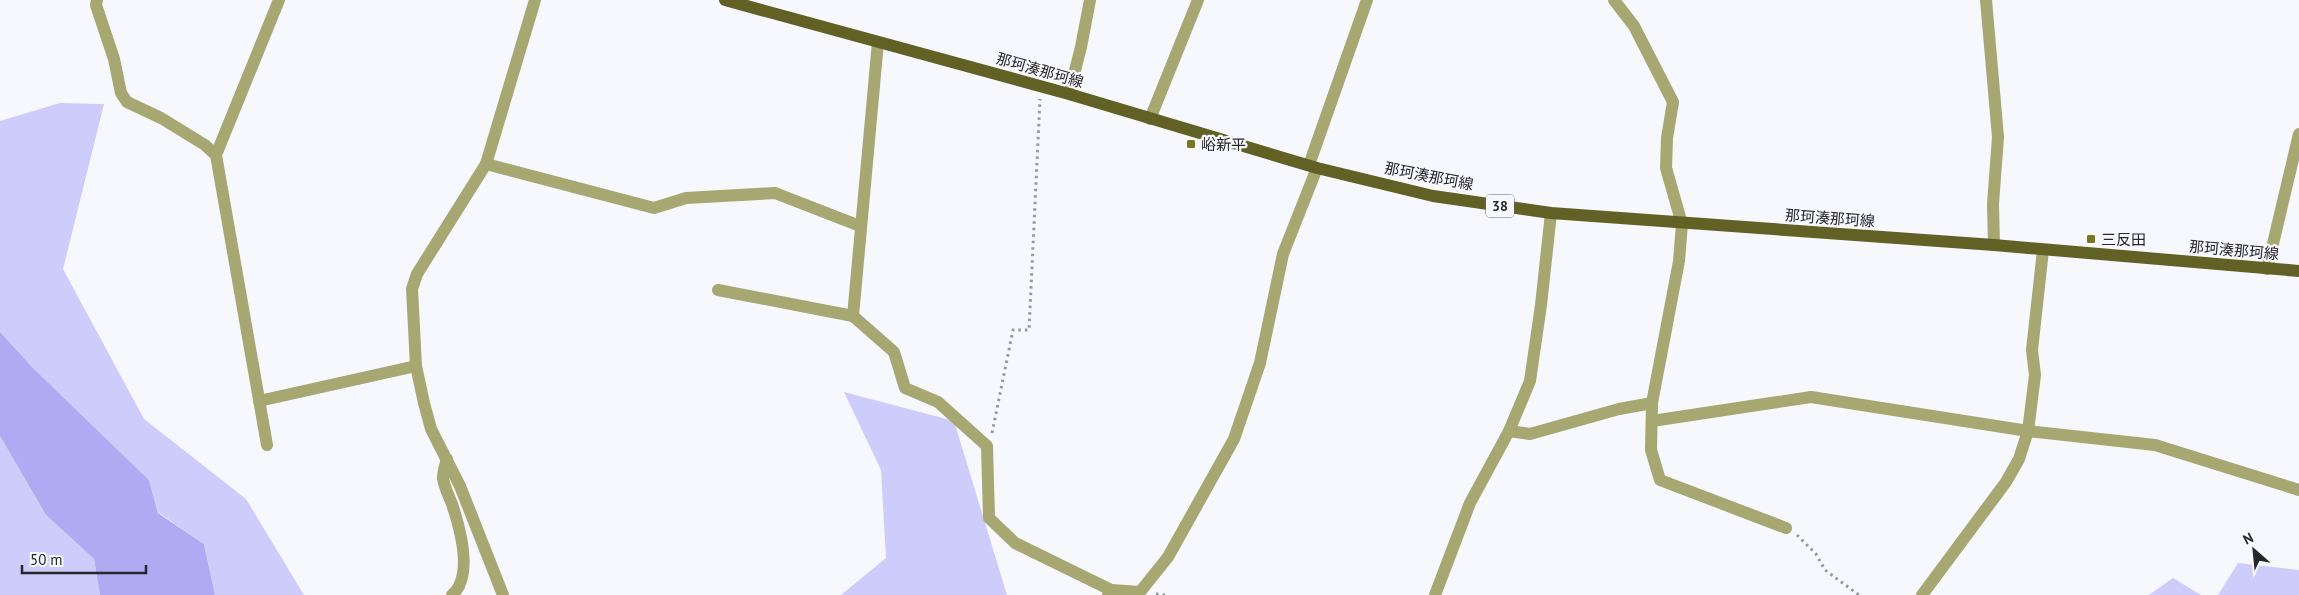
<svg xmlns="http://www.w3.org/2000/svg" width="2299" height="595" font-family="'PT Sans','Noto Sans JP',sans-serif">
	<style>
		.green { fill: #ceccfb }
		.water { fill: #afabf2 }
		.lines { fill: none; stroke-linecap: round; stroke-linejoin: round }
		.path { stroke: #97979c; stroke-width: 3; stroke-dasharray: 2.5 4; stroke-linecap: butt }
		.minor { stroke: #a6a771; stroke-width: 12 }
		.major { stroke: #626125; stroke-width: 12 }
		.poi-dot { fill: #79771e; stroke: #f7f7fe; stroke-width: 2 }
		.labels { text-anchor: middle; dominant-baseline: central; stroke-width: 4.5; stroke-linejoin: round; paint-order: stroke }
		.shield { fill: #f7f7fe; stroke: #65656a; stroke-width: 1 }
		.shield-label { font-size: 14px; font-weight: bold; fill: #27272a }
		.street-label { font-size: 15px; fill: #27272a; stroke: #f7f7fe }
		.poi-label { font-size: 15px; fill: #27272a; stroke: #f7f7fe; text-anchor: start }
	</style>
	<rect width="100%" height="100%" fill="#f7f7fe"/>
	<g class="green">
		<polygon points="60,103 104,104 63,269 144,419 246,499 304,595 215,595 204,544 158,512 149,480 34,369 0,332 0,121"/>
		<polygon points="844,392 954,421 1007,595 841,595 886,558 881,470"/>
		<polygon points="0,436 46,515 94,559 100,595 0,595"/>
		<polygon points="2238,563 2299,570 2299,595 2218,595"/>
		<polygon points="2173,578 2201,595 2149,595"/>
	</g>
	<polygon class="water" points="0,332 34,369 149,480 158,513 204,544 215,595 100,595 94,559 46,515 0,436"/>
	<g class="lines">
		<g class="path">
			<polyline points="992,433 1013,330 1029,330 1040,99"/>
			<polyline points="1797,535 1816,554 1825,570 1859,595"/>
			<polyline points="1156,594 1166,595"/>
		</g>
		<g class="minor">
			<polyline points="97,0 96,5 114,59 121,93 127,102 161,118 205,145 216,155"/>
			<polyline points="1614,0 1634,26 1673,102 1667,138 1666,168 1682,224 1679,261 1652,403 1651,450 1660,480 1786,528"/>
			<polyline points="1986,0 1998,137 1993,204 1994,245"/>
			<polyline points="878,42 853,316 894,352 905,388 938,402 987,446 989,518 1015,543 1111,590"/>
			<polyline points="1069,94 1081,47 1090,0"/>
			<polyline points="1150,119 1198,0"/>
			<polyline points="486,164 654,208 686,198 775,193 860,226"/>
			<polyline points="1309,165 1367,0"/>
			<polyline points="2267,269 2299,134"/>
			<polyline points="718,290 853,316"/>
			<polyline points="259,401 416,366"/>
			<polyline points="1652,421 1811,397 2028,431 2155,445 2299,490"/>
			<polyline points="1509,431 1530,434 1619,409 1652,403"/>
			<polyline points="267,445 216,155 279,0"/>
			<path d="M447,459C445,466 443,471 443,478C444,487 449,496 452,504C460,528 474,576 452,595"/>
			<polyline points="503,595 460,486 431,429 424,403 416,366 412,289 417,274 486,164 535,0"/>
			<polyline points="1108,595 1111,590 1140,592 1168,557 1234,439 1260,363 1283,254 1317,168"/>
			<polyline points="1435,595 1470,503 1509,431 1530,381 1541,305 1551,213"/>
			<polyline points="1922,595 2006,482 2019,459 2028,431 2035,375 2032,350 2043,250"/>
		</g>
		<polyline class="major" points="725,0 1069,94 1317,168 1433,196 1551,213 1994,245 2299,271"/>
	</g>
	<g class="poi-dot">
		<rect x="1186" y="139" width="10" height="10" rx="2.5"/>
		<rect x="2086" y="234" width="10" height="10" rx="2.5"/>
	</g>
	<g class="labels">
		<rect class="shield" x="1486" y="194.5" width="28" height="23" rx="4"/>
		<g class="shield-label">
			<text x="1500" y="206">38</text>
		</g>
		<g class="street-label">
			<text transform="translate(1040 70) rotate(16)">那珂湊那珂線</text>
			<text transform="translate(1429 176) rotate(11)">那珂湊那珂線</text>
			<text transform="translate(1830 218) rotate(4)">那珂湊那珂線</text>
			<text transform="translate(2234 250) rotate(5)">那珂湊那珂線</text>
		</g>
		<g class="poi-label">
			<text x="1201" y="144">峪新平</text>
			<text x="2101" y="239">三反田</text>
		</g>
	</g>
	<g transform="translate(2254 550) rotate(333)" stroke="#f7f7fe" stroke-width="4" paint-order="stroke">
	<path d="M0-4L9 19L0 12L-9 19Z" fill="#27272a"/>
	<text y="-8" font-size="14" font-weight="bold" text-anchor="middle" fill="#27272a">N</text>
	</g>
	<path d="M22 565v8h124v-8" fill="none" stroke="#27272a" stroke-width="2.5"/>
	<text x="30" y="565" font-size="15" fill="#27272a" stroke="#f7f7fe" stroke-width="4" paint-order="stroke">50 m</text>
</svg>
